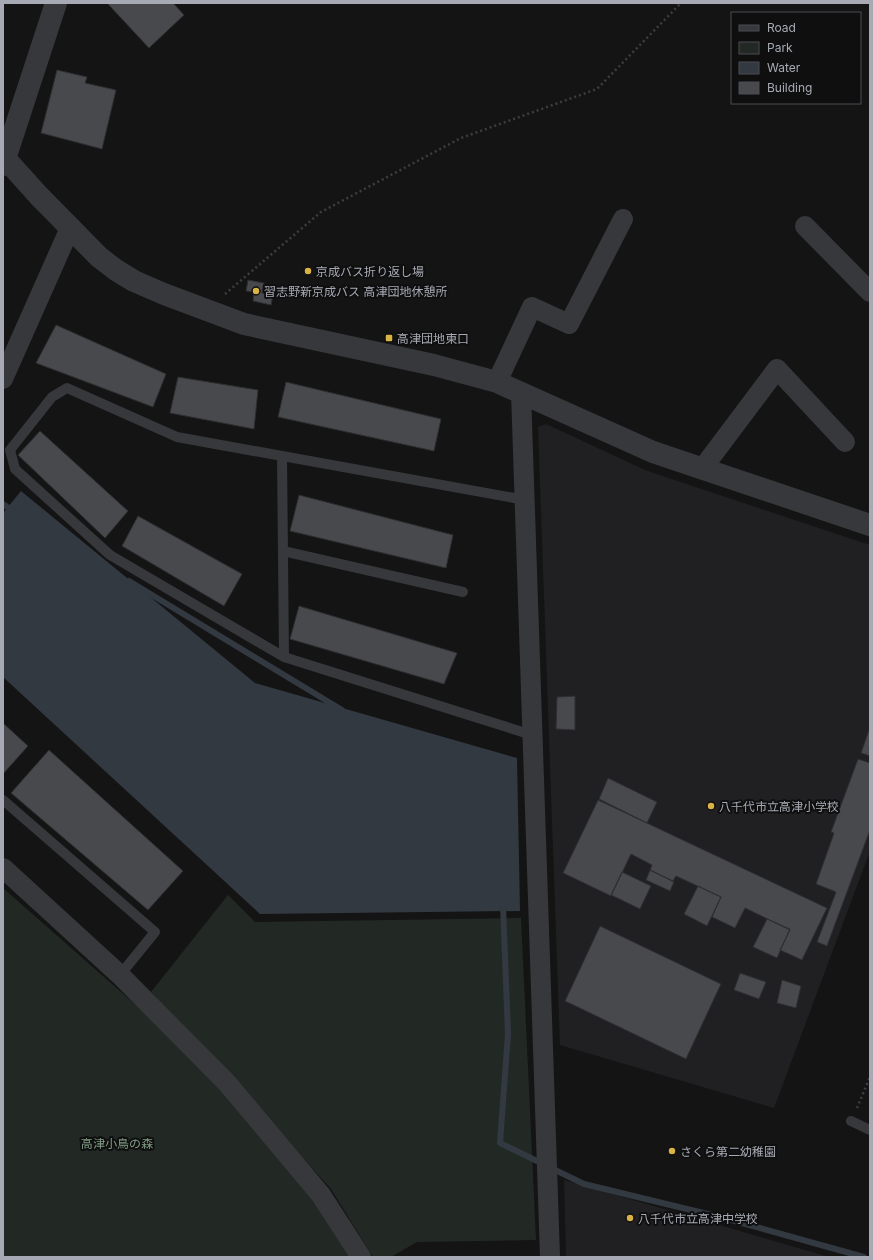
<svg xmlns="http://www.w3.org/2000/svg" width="873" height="1260" viewBox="0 0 873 1260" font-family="Inter,'Noto Sans JP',sans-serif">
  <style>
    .built { fill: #202022 }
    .green { fill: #222924 }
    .water { fill: #333940 }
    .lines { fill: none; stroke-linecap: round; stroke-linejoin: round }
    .stream { stroke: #333940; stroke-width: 6 }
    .building { fill: #48494d; stroke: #2e2e31 }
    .path { stroke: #3d3e42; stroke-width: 2.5; stroke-dasharray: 2 3; stroke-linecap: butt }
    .service { stroke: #37383c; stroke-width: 10 }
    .minor { stroke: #37383c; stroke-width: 20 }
    .tertiary { stroke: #37383c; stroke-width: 22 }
    .poi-dot { fill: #dab346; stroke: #0f0f10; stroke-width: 1.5 }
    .labels { text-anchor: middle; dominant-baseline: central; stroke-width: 4; stroke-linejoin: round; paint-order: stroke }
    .poi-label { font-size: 12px; fill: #a7aab4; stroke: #0f0f10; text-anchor: start }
    .park-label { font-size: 12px; fill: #809c84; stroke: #0f0f10 }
  </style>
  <rect width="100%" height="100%" fill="#141415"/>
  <path class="built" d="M546,424L645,470L870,545V851L774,1108L560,1045L538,427Z
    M564,1180L829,1257H566Z"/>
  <path class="green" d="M3,888L188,1051L319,1207L349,1257H3Z
    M228,895L255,922L521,918L536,1240L417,1242L391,1257H373L331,1189L151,992Z"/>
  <path class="water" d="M21,491L255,683L517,758L520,911L260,914L3,677V513Z"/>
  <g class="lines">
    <path class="stream" d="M3,504L13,511
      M129,581L342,710
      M503,905L508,1034L500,1143L543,1164
      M551,1168L584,1184L724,1218L864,1257"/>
  </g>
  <path class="building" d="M107,3H173L184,15L149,48Z
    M57,70L87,77L85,83L116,90L102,149L41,133Z
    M248,280L264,283L262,293L273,295L271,305L253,301L254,292L246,291Z
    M56,325L166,374L153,407L36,363Z
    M178,377L258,390L254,429L170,413Z
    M286,382L441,419L434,451L278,417Z
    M40,431L128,511L105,538L18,455Z
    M299,495L453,535L446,568L290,531Z
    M138,516L242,574L224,606L122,546Z
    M299,606L457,653L444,684L290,639Z
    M575,696V730L556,729L557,697Z
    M3,723L28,746L3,774Z
    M870,727V756L861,753Z
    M49,750L183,871L148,910L11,793Z
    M858,759L870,763V830L827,946L817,942L836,892L816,884L834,833L831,832Z
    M608,778L657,802L647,823L599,799Z
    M598,800L827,908L802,960L780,950L790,930L745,908L735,928L712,917L721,897L676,876L673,881L650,870L652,865L631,854L611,896L563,873Z
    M650,870L674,882L670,891L646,880Z
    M622,872L651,886L640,909L611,895Z
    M698,886L721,897L707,926L684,914Z
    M767,919L790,929L777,958L753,947Z
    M600,926L721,984L686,1059L565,1001Z
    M740,973L766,982L759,999L734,990Z
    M782,980L801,986L796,1008L777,1003Z"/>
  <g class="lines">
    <path class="path" d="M225,294L321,212L461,138L597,89L681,3
      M857,1108L870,1077"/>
    <path class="service" d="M282,456L284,657
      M525,500L177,437L67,388L52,397L10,450L15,469L110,555L284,657L532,735
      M283,551L463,592
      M3,800L155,932L120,975
      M851,1121L870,1130"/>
    <path class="minor" d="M805,226L870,292
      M3,379L70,228
      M497,382L532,307L569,324L623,219
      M521,392L550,1257
      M702,469L777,369L845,442
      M3,868L120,975L227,1083L321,1195L361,1257"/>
    <path class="tertiary" d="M3,156L39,196L99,257L116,270L134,281L164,294L244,324L434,365L497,382L653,452L870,525
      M3,165L56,3"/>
  </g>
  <g class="poi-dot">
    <circle cx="308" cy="271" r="4"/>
    <circle cx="256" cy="291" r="4"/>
    <rect x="385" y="334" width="8" height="8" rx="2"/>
    <circle cx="711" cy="806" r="4"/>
    <circle cx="672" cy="1151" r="4"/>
    <circle cx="630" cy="1218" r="4"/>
  </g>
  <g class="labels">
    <g class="poi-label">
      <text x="316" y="271">京成バス折り返し場</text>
      <text x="264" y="291">習志野新京成バス 高津団地休憩所</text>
      <text x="397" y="338">高津団地東口</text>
      <text x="719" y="806">八千代市立高津小学校</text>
      <text x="680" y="1151">さくら第二幼稚園</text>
      <text x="638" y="1218">八千代市立高津中学校</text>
    </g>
    <g class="park-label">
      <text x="117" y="1143">高津小鳥の森</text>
    </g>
  </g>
  <rect width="873" height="1260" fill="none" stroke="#a7aab4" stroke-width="8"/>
  <rect x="731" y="12" width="130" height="92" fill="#0f0f10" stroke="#4c4d52"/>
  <rect x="739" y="25" width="20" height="6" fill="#37383c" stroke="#4c4d52"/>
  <text x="767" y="32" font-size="12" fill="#a7aab4">Road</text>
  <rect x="739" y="42" width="20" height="12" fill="#222924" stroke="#4c4d52"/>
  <text x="767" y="52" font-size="12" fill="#a7aab4">Park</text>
  <rect x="739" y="62" width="20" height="12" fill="#333940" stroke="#4c4d52"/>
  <text x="767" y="72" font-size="12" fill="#a7aab4">Water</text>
  <rect x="739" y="82" width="20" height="12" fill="#48494d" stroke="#4c4d52"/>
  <text x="767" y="92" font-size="12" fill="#a7aab4">Building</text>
</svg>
